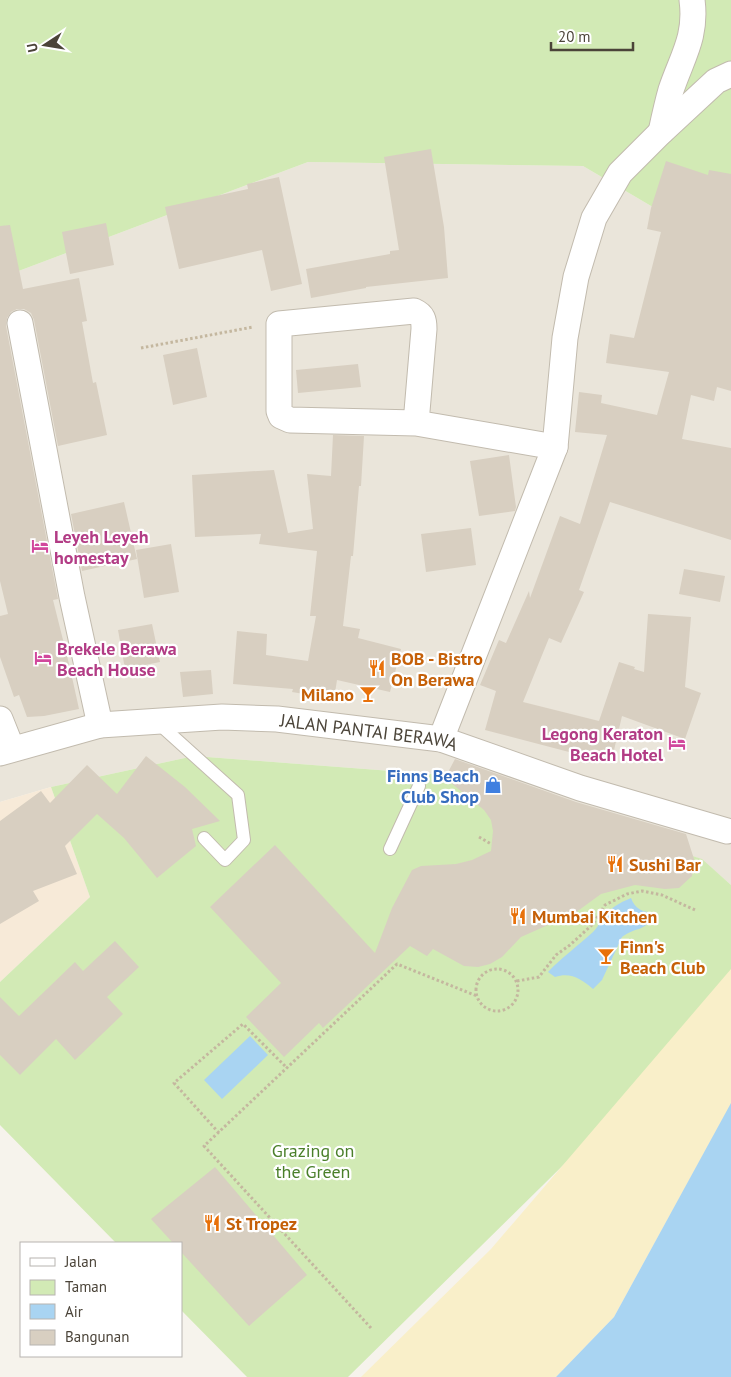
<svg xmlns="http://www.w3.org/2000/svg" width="731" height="1377" viewBox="0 0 731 1377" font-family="'PT Sans',sans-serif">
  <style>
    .residential { fill: #eae5da }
    .commercial { fill: #f7ead8 }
    .green { fill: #d2eab5 }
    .sand { fill: #f9efc9 }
    .water { fill: #a9d4f2 }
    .building { fill: #d8cfc1 }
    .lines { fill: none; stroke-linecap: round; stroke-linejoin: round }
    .service-casing { stroke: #c2bbae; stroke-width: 14 }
    .minor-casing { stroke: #c2bbae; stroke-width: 27 }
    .path { stroke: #c4b79f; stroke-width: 3; stroke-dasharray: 2.5 2.5; stroke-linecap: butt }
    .service { stroke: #fff; stroke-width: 12 }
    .minor { stroke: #fff; stroke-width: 25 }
    .labels { text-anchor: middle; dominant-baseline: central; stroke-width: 4.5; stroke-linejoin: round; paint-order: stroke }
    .hotel-label { font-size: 18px; font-weight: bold; fill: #b23c85; stroke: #fff; text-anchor: start }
    .food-label { font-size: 18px; font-weight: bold; fill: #c56008; stroke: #fff; text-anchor: start }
    .street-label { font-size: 18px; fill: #4b4439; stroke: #fff }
    .shop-label { font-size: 18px; font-weight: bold; fill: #366cbe; stroke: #fff; text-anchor: end }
    .park-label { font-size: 18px; fill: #4a7f2a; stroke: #fff }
  </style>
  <rect width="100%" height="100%" fill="#f6f3ec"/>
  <path class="residential" d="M308,162L583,166L663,213L731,229V885L701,859L431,774L194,756L51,787L0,802V278Z"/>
  <path class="commercial" d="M51,787L90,897L0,982V802Z"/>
  <path class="green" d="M0,0H731V229L663,213L583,166L308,162L0,278Z
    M194,756L431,774L702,859L731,885V980L675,1055L348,1377H247L181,1310V1243H116L0,1125V982L90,897L51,787Z"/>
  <path class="sand" d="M731,969V1104L614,1317L556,1377H361L491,1249Z"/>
  <path class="water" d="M631,898C635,909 642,912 654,913C646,933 636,926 622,937L602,980L593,989C581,979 571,972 555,977L548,972C562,957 578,946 593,932C597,928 599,924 602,919C610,908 619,903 631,898Z
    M250,1036L268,1055L222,1099L204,1080Z
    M731,1103V1377H556L614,1317Z"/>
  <path class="building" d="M431,149L444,227L448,278L366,287V288L311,298L306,269L390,254V251L399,250L384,157Z
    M666,161L708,175L709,170L731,174V391L717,387L714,401L691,395L682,439L731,448V540L610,502L579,590L584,592L561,643L549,638L523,702L599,721L619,662L635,667L634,669L644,672L648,614L691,617L685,687L701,693L685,739L622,716L611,763L485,730L496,691L480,685L499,640L506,643L529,591L530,598L560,516L580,524L607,435L575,432L579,392L602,395L601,403L657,415L669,372L606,363L610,334L634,338L661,232L647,229L651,208Z
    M279,177L302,284L271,291L262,250L179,269L165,207L248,189L247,184Z
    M106,223L114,265L70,274L62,232Z
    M10,225L23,289L79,278L87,321L82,322L93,383L96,382L107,435L58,446L34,320L31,313L24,309H17L11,312L7,318L6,326L58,599L53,600L70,668L79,709L44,716L27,717L19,695L14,697L0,657V616L8,614L0,581V226Z
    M197,348L207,397L173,405L163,355Z
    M358,364L361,387L298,393L296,370Z
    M333,435L364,436L361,486H359L353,556H351L343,626L360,629L358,638L401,649L390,692L337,680L334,699L292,692L293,689L233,684L237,631L267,634L266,655L308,661L316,616H310L317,551L259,544L261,534L195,537L192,475L274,470L288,533L313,529L307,474L331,476Z
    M509,455L516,507L515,511L479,516L470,461Z
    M124,502L137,559L82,571L71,514Z
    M471,528L476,565L426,572L421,534Z
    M171,544L179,592L144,598L136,550Z
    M684,569L725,576L720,602L679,594Z
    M152,624L160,662L125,669L118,630Z
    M211,670L213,694L183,697L180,672Z
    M146,756L185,787L220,821L192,829L196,846L157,878L124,838L97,814L65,846L77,874L33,891L39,901L0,924V821L41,791L50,803L87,765L117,794Z
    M455,759L576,802L686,834L694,859L692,876L679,888L665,889L635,885L601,894L575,913L521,937L502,957L490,964L478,967L464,966L433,949L427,956L410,946L323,1028L319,1023L284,1057L246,1017L281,983L210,907L275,845L375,953L392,908L412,870L421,866L456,864L472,860L491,851L493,831L491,820L484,810L445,778Z
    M115,941L139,967L107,997L123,1014L75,1060L56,1039L20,1075L0,1055V997L19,1016L75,962L83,971Z
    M215,1167L307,1275L249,1326L181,1252V1243H173L151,1219Z"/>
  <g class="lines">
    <g class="service-casing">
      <path id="service" d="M157,722L238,795L244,840L225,860L204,838
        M390,849L419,786"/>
    </g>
    <g class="minor-casing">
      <g id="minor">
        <path d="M661,132C664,118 667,104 671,90C682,57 697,37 692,0"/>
        <path d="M20,323L72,597L100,725"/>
        <path d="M416,423L424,329C424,320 423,315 414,311L279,324V411L281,416L290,420L416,423L555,447"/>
        <path d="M0,719L12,749"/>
        <path d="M441,739L555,447L565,338L576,277L594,218L620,173L661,132L716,81L731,74"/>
        <path id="s1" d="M0,753L100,725L222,717L277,719L441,739L580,788L727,831"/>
      </g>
    </g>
    <path class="path" d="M141,348L253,327
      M479,837L491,844
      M575,913L593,924
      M476 990a21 21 0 1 1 42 0a21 21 0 1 1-42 0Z
      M517,981L539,977L556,955L570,945L593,924L605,905L627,894L642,891L662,895L695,910
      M219,1133L174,1083L243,1024L287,1068
      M371,1328L204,1146L397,964L477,996"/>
    <use href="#service" class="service"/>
    <use href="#minor" class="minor"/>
  </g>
  <defs>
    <g id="hotel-bare" transform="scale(1.35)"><path d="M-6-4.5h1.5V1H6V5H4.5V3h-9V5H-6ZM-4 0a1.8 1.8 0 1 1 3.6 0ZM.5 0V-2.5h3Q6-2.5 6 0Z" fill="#d1479c" stroke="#fff" stroke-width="2.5" paint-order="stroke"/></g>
    <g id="restaurant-bare" transform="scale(1.35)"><path d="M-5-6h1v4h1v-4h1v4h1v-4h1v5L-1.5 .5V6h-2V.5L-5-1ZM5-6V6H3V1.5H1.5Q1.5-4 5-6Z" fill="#e8710a" stroke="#fff" stroke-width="2.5" paint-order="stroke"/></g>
    <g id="bar-bare" transform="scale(1.35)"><path d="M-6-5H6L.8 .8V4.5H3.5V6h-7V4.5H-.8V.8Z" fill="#e8710a" stroke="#fff" stroke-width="2.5" paint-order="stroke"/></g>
    <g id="shop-bare" transform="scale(1.35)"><path d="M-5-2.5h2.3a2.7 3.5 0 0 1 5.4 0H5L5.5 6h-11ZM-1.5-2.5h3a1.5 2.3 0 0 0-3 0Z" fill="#3f7fe0" stroke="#fff" stroke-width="2.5" paint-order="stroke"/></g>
  </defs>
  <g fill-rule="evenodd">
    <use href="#hotel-bare" x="40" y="546"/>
    <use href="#hotel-bare" x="43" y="658"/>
    <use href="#restaurant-bare" x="377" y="668"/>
    <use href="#bar-bare" x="368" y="694"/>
    <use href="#hotel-bare" x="677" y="743"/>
    <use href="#shop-bare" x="493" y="785"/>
    <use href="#restaurant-bare" x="615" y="864"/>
    <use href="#restaurant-bare" x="518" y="916"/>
    <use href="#bar-bare" x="606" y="956"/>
    <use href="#restaurant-bare" x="212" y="1223"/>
  </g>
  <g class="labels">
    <g class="hotel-label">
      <text x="54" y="536">Leyeh Leyeh<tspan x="54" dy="21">homestay</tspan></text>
      <text x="57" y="648">Brekele Berawa<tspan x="57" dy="21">Beach House</tspan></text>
      <text x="663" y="733" text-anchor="end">Legong Keraton<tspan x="663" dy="21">Beach Hotel</tspan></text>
    </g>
    <g class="food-label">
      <text x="391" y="658">BOB - Bistro<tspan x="391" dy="21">On Berawa</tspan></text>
      <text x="354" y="694" text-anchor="end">Milano</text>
      <text x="629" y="864">Sushi Bar</text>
      <text x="532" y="916">Mumbai Kitchen</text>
      <text x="620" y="946">Finn's<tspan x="620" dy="21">Beach Club</tspan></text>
      <text x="226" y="1223">St Tropez</text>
    </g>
    <g class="street-label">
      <text stroke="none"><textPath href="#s1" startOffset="374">JALAN PANTAI BERAWA</textPath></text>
    </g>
    <g class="shop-label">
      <text x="479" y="775">Finns Beach<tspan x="479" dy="21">Club Shop</tspan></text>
    </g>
    <g class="park-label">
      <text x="313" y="1150">Grazing on<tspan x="313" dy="21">the Green</tspan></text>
    </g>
  </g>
  <rect x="20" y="1242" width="162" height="115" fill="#ffffff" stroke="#b7b4b0"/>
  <rect x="30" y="1258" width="25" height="8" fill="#ffffff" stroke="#b7b4b0"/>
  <text x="65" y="1267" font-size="15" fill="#4b4439">Jalan</text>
  <rect x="30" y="1280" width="25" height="15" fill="#d2eab5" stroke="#b7b4b0"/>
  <text x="65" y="1292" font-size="15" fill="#4b4439">Taman</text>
  <rect x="30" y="1304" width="25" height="15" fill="#a9d4f2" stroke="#b7b4b0"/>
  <text x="65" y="1317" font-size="15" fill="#4b4439">Air</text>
  <rect x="30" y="1330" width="25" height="15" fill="#d8cfc1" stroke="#b7b4b0"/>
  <text x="65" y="1342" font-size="15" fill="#4b4439">Bangunan</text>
  <g transform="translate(45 45) rotate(258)" stroke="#ffffff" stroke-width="4" paint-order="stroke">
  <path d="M0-4L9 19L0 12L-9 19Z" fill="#4b4439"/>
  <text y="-8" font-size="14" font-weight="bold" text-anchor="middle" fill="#4b4439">U</text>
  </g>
  <path d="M551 42v8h82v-8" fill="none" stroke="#4b4439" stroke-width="2.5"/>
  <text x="558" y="42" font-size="15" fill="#4b4439" stroke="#ffffff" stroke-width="4" paint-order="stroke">20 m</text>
</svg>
